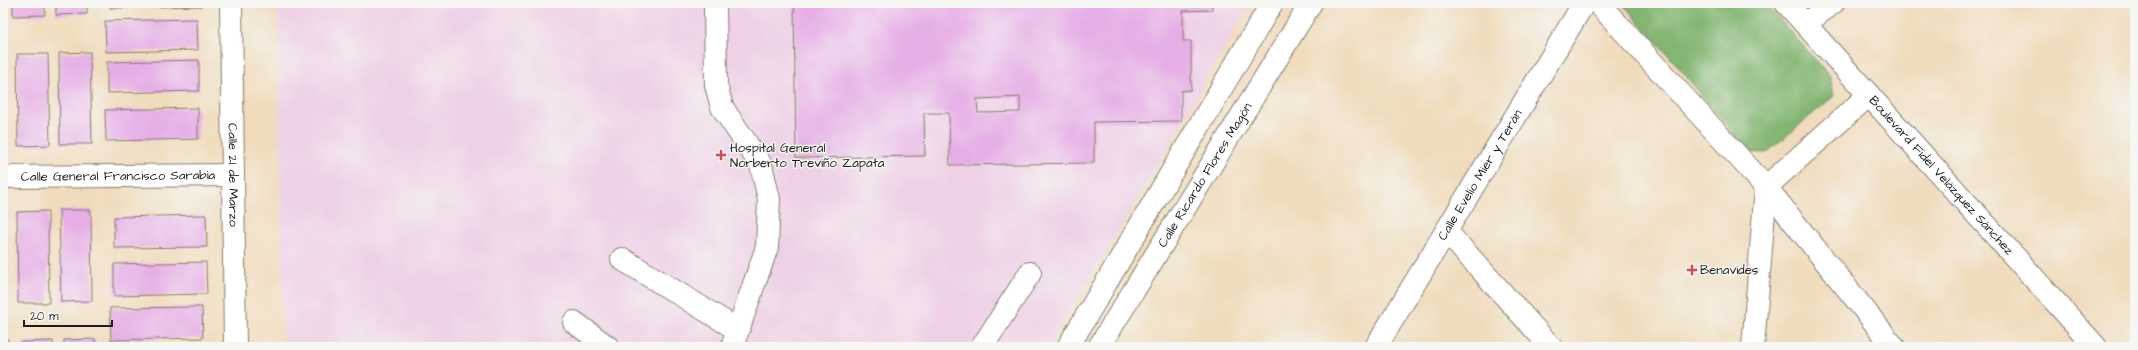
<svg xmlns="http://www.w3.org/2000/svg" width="2138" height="350" viewBox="0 0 2138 350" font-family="'Architects Daughter',sans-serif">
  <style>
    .built { fill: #eed0e7 }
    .forest { fill: #83b672; stroke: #506947 }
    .building { fill: #e6ade6; fill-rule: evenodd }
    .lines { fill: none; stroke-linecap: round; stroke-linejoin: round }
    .minor-casing { stroke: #867c6c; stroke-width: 24 }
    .major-casing { stroke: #867c6c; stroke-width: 24 }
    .minor { stroke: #fff; stroke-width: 22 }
    .major { stroke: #fff; stroke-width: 22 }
    .poi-dot { fill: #d1495b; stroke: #f6f6f2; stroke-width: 1.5 }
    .labels { text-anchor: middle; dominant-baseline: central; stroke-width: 3; stroke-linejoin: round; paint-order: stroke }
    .poi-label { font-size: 13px; fill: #1c1c1c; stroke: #f6f6f2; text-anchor: start }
    .street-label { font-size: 13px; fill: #1c1c1c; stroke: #f6f6f2 }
  </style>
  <rect width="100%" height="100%" fill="#f6f6f2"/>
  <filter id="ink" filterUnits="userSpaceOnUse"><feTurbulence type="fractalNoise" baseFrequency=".025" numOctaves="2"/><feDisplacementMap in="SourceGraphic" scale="8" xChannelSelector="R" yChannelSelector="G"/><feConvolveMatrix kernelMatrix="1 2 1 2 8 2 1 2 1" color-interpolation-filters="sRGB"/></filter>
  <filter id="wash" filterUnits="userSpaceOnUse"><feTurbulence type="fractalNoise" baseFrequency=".012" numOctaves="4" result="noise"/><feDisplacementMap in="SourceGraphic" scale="16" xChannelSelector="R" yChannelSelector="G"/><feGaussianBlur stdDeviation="0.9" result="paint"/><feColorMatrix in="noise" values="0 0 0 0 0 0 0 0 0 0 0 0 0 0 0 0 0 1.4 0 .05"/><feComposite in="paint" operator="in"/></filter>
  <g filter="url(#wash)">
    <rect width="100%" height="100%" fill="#f0dcbc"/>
    <path class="built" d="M278,3H1250L1143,190L1048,347H283Z"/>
    <path class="forest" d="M1622,3H1765L1830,76L1834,96L1766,153L1748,152L1677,65Z"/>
    <g id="blocks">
      <path class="building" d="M13,3H45V15L13,16Z
        M56,3H87V14L56,15Z
        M110,3H202V6L110,8Z
        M794,3H1212V10L1183,11V41H1191V90L1181,91V121L1094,122V163L950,165L949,113H924L925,156L796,158ZM1020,97V112L978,113L977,99Z
        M197,19L198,50L106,52L105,21Z
        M90,52L92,144H60L59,53Z
        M17,54H48L50,145L18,146Z
        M199,60V91L107,93V62Z
        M198,108V139L106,141L105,110Z
        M3,125H4L5,142H3Z
        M59,210H91L92,301L61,302Z
        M48,211L49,303H18L17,212Z
        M206,215L207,247L114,248V217Z
        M206,262L207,294L114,296V264Z
        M202,307L203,338L111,340L110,308Z
        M3,339H8V347H3Z
        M95,339V347H64V340Z
        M53,341V347H22V342Z"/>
    </g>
  </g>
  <g filter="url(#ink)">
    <use href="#blocks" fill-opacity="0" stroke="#867c6c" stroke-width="1"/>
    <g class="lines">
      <g class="minor-casing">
        <g id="minor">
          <path id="s1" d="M231,3L235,347"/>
          <path d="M715,3L716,85L722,107L761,165L769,199L767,247L738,330"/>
          <path d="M1805,24L1833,3"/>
          <path id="s2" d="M3,177L233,175"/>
          <path d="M1446,231L1551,347"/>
          <path d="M622,259L738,330L732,347"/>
          <path d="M574,322L608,347"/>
          <path d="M982,347L1030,273"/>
          <path d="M1068,347L1272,3"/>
          <path id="s3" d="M1099,347L1311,3"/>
          <path id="s4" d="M1376,347L1584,3"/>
          <path d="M1753,347L1766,187"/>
        </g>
      </g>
      <g class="major-casing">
        <g id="major">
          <path d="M1598,3L1766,187L1894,347"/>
          <path id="s5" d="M1786,3L2096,347"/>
          <path d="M1766,187L1869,95"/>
        </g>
      </g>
      <use href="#minor" class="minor"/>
      <use href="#major" class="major"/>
    </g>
  </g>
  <g class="poi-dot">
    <path d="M719 149h4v4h4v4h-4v4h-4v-4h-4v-4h4z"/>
    <path d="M1690 264h4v4h4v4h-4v4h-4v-4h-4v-4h4z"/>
  </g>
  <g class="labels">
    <g class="poi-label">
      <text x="730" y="148">Hospital General<tspan x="730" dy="15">Norberto Treviño Zapata</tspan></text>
      <text x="1700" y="270">Benavides</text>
    </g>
    <g class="street-label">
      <text stroke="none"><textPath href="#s1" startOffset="172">Calle 21 de Marzo</textPath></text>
      <text stroke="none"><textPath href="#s3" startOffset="202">Calle Ricardo Flores Magón</textPath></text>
      <text stroke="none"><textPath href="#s4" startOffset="201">Calle Evelio Mier y Terán</textPath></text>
      <text stroke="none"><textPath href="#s5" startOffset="232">Boulevard Fidel Velázquez Sánchez</textPath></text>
      <text stroke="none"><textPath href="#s2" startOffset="115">Calle General Francisco Sarabia</textPath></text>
    </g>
  </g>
  <rect width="2138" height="350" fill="none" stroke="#f6f6f2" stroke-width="16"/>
  <path d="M24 320v6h88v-6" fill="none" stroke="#1c1c1c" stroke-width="2"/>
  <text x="30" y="320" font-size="12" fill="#1c1c1c" stroke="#f6f6f2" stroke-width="3" paint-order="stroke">20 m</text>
</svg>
